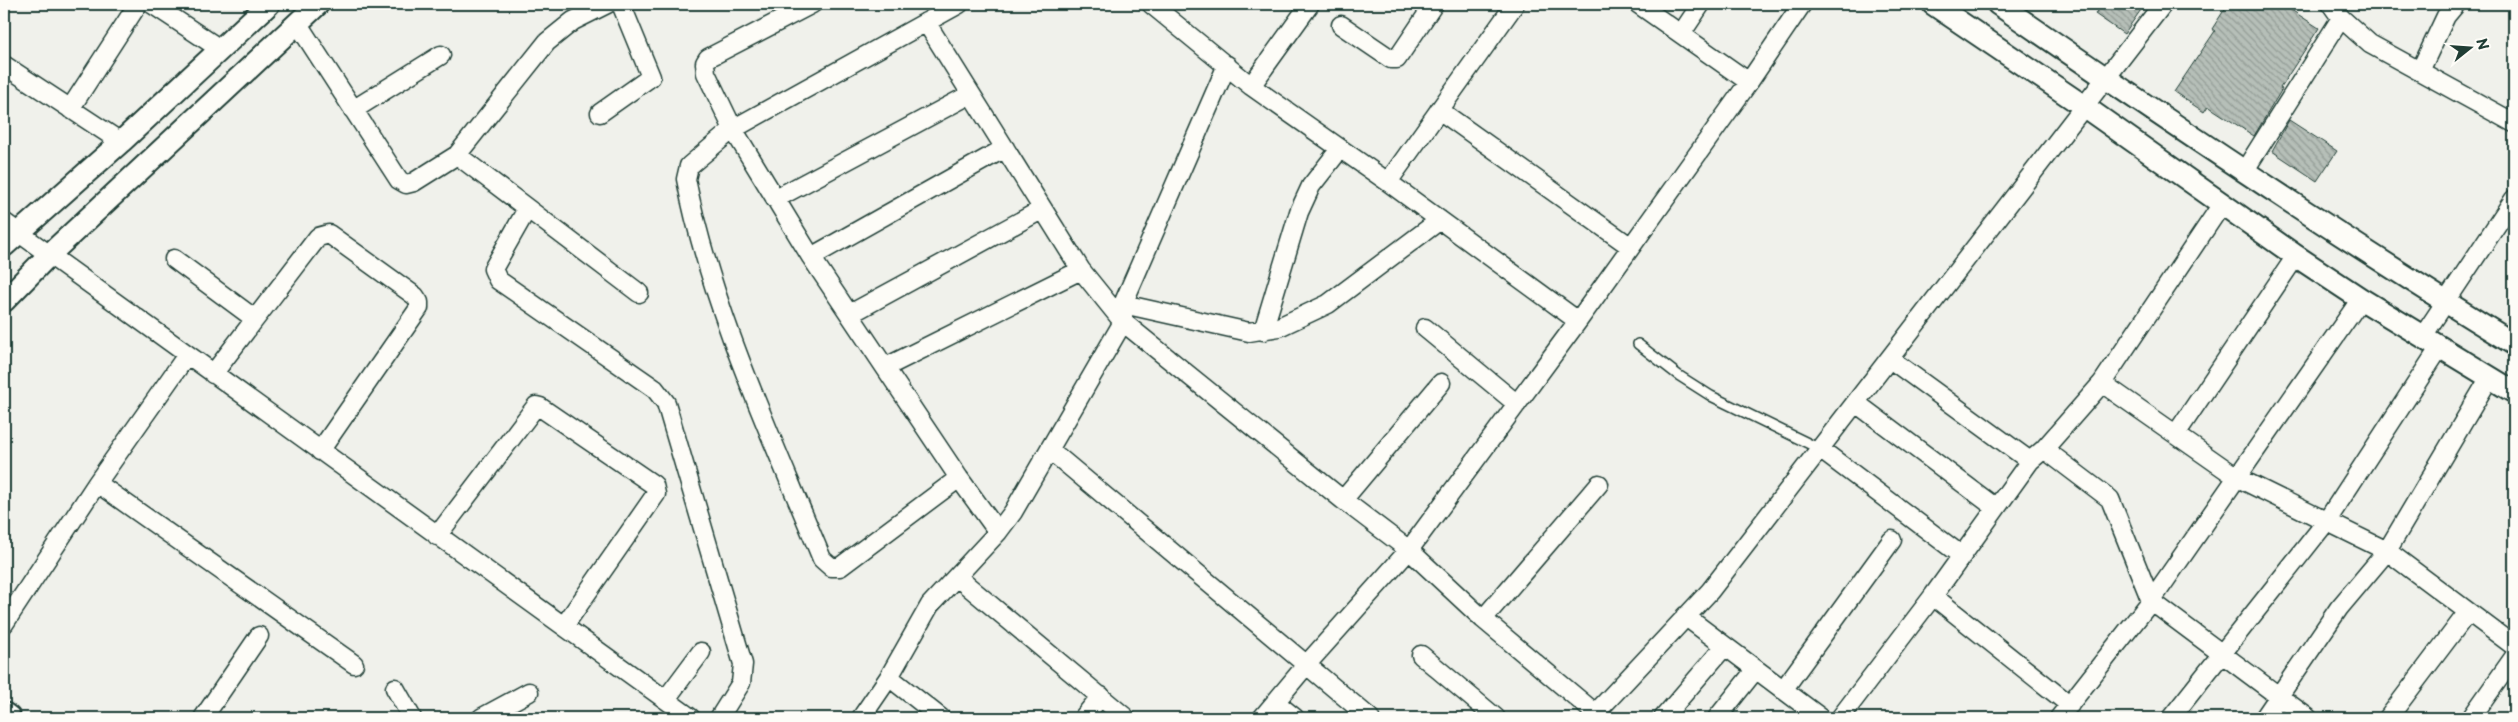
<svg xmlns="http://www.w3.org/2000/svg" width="2518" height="722" viewBox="0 0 2518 722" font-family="'Playpen Sans',sans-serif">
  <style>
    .building { fill: url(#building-back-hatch); stroke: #1f3d34 }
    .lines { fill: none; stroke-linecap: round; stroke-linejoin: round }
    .service-casing { stroke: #1f3d34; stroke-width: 12 }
    .minor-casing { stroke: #1f3d34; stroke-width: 21 }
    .tertiary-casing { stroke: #1f3d34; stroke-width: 25 }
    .secondary-casing { stroke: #1f3d34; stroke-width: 28 }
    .service { stroke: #fdfcf7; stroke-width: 9 }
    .minor { stroke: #fdfcf7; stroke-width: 18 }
    .tertiary { stroke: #fdfcf7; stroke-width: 21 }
    .secondary { stroke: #fdfcf7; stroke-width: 24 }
  </style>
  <defs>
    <pattern id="building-back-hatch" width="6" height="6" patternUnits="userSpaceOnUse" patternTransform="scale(1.25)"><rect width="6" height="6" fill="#b6bfb8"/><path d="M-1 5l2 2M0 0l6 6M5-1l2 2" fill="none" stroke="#939c96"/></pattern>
  </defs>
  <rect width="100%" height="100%" fill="#f0f1eb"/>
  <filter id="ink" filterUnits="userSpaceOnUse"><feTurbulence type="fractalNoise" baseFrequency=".02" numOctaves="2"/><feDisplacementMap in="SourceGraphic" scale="10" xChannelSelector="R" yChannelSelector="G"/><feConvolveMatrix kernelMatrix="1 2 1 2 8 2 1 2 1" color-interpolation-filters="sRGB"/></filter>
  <g filter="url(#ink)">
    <path class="building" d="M2102,4H2145L2124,34L2095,14Z
      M2228,4H2282L2319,28L2280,88L2282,89L2254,136L2208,106L2204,112L2174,92L2215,31L2212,29Z
      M2289,120L2337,151L2317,181L2272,151Z"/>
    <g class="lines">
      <g class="service-casing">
        <path id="service" d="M1638,344L1678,375L1711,396L1820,449"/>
      </g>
      <g class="minor-casing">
        <path id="minor" d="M152,4L220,49
          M812,4L708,58L705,63L706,73L733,129L689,166L686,179C712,311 771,435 822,559L831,567H840L959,478
          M959,4L733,129L811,257L959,478L998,532
          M1151,4L1251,86L1388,182L1578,321
          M1638,4L1749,82
          M2331,4L2341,18L2370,44L2514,123
          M926,22L1081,270L1123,322L1343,500L1409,550L1483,619L1595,713
          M298,24L399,180L406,184L414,182L457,155L547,42L573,21L607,4
          M1341,25L1391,59H1397L1434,4
          M1681,34L1701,4
          M4,65L121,142
          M2420,71L2446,16L2456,4
          M1251,86L1310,4
          M70,109L138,4
          M353,110L441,55
          M1439,110L1631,247
          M600,113L651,77L621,4
          M457,155L639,293
          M2245,170L2341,18
          M1388,182L1515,4
          M775,199L971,94
          M527,209L493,269L498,280L655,389L666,403L743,664L741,683L719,718
          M4,222L691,718
          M811,257L1005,148
          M174,259L255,319
          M1123,304L1249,332L1279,327L1328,304L1440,220
          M850,314L1043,209
          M1425,328L1517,404
          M1263,331L1299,212L1311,186L1340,149
          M2423,336L2514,199
          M886,367L1081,270
          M213,374L318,237L329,234L415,296L419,302V308L320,451
          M2102,383L2222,204
          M1856,403L1996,508
          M2176,434L2296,256
          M1820,449L1962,556
          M2044,449L2110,499L2151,601L2308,718
          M1050,450L1370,718
          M2030,461L2044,449L2102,383L2238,478L2387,551L2514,646
          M97,483L354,664
          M1343,500L1441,383
          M437,536L536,406L540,407L654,485L656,494L564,626
          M957,577L1126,718
          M1933,596L2070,705
          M1685,616L1821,718
          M1483,619L1599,484
          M4,624L97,483L187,355
          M1421,655L1496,718
          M889,677L941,718
          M395,688L412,718
          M1783,690L1892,540
          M666,699L701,652
          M1275,702L1295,718
          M203,718L259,636
          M481,718L529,692
          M861,718L889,677L930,605L998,532L1013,512L1123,322V304L1227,65
          M1083,718L1101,696
          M1262,718L1307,664L1409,550L1578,321L1749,82L1802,4
          M1591,718L1710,591L2163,4
          M1663,718L1725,646
          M1717,718L1756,669
          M1840,718L1933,596L2030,461L1890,359
          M2059,718L2151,601L2361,299
          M2171,718L2326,522L2440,347
          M2264,718L2339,608L2387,551L2490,377
          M2388,718L2468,612
          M2471,718L2514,657"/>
      </g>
      <g class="tertiary-casing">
        <path id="tertiary" d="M1933,4L2085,107L2296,256L2361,299L2514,392
          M1998,4C2167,121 2339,237 2514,344
          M4,246L121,142L269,4
          M4,301L49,255L318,4"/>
      </g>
      <g class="secondary-casing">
        <path id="secondary" d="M4,715L8,718"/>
      </g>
      <use href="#service" class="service"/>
      <use href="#minor" class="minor"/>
      <use href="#tertiary" class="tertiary"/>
      <use href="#secondary" class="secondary"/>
    </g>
  </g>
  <rect width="2518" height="722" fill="none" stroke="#fdfcf7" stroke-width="20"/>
  <rect x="10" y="10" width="2498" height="702" fill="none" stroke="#1f3d34" stroke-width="2" filter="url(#ink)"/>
  <g transform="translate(2470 48) rotate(73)" stroke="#fdfcf7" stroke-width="4" paint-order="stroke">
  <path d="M0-4L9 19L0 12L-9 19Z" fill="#1f3d34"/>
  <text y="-8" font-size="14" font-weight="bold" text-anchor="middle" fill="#1f3d34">N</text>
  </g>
</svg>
